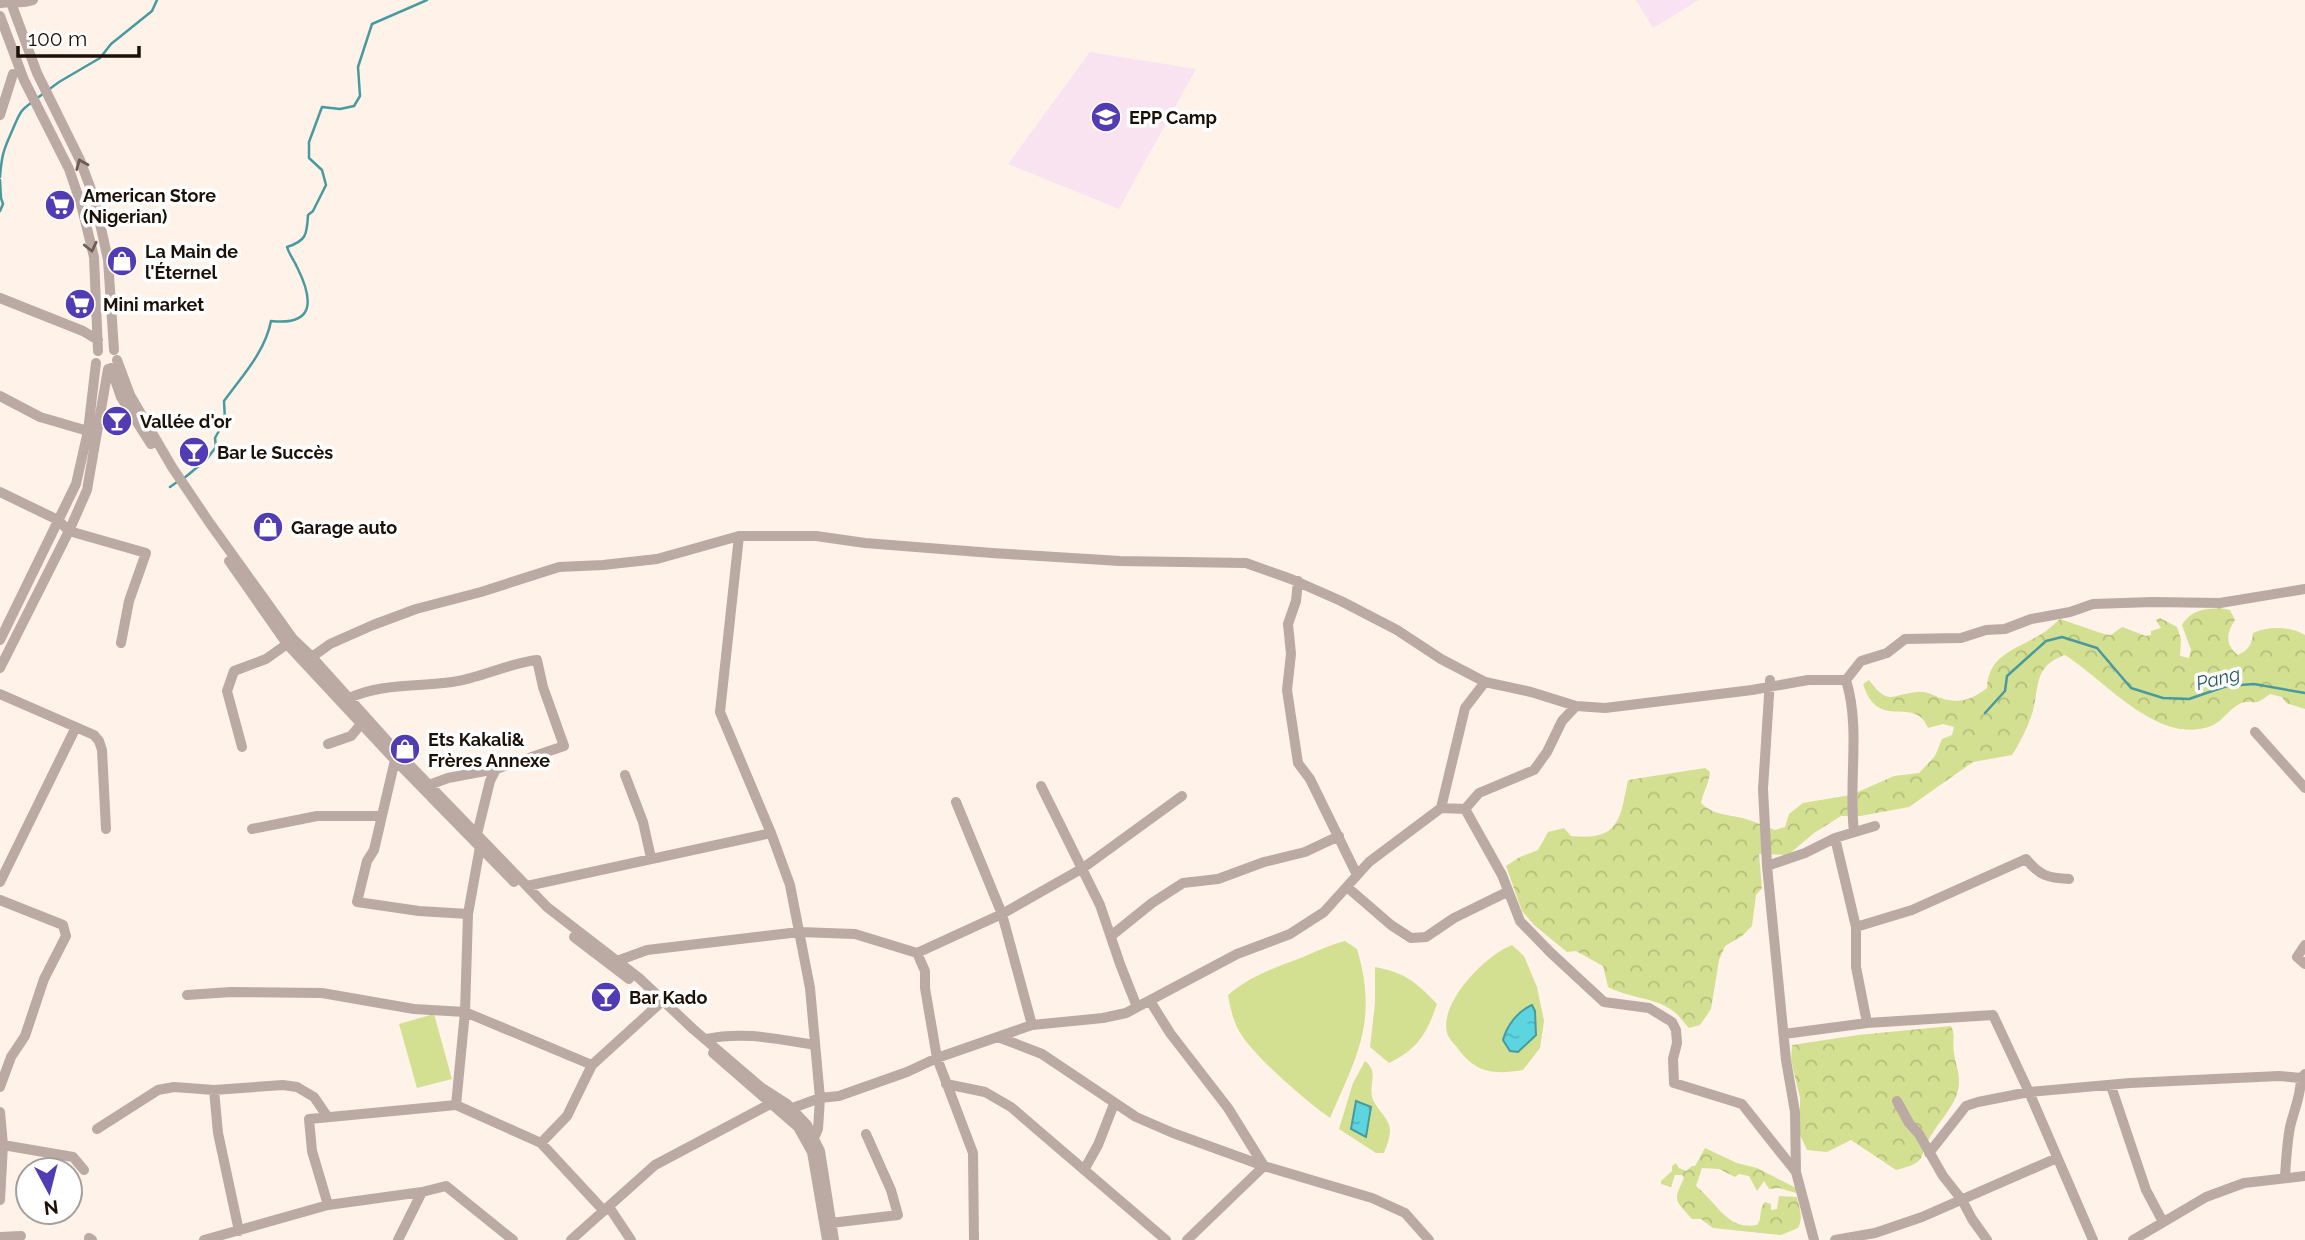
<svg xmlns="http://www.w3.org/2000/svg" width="2305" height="1240" viewBox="0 0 2305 1240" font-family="Raleway,sans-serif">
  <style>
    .education { fill: #fae3f1 }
    .medical { fill: #f9e3f2 }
    .grass { fill: #d3e091 }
    .forest { fill: url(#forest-crowns) }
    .water { fill: url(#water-ripples); stroke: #499a9f; stroke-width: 2 }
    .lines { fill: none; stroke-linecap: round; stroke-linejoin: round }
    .stream { stroke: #499a9f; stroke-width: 2.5 }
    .minor { stroke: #bba9a4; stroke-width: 10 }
    .oneway { stroke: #6c5d56 }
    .labels { text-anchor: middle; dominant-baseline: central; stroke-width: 7; stroke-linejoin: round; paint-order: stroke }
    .poi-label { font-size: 18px; font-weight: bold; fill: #1c1108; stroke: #fff; text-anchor: start }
    .water-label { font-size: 19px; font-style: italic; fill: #24585d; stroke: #fff }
  </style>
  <defs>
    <pattern id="forest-crowns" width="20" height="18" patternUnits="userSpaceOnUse" patternTransform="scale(1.75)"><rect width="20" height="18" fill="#d3e091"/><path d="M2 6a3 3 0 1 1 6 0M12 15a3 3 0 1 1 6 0" fill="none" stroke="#b5bf7c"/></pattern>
    <pattern id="water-ripples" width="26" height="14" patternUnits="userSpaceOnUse" patternTransform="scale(1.75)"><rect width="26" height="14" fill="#5cd5e0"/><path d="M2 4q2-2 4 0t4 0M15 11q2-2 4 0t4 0" fill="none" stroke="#4fb6bf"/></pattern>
  </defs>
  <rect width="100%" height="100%" fill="#fff2e8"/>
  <path class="education" d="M1090,52L1196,69L1119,209L1008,164Z"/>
  <path class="medical" d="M1636,0H1699L1653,28Z"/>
  <path class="grass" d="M1345,941L1357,949C1378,1020 1358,1054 1330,1118C1306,1101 1253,1056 1239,1031C1233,1020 1230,1007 1228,995C1250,976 1277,967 1303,957C1317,951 1330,945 1345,941Z
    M1512,945L1524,956L1537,987L1544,1021L1540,1048L1523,1070C1492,1075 1475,1073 1456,1046C1453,1043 1448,1037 1447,1033C1439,1002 1486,955 1512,945Z
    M1375,967C1406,973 1416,982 1437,1004C1427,1033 1418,1049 1389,1063L1370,1047L1375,1003Z
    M434,1014L452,1079L417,1088L399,1024Z
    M1365,1061C1379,1072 1369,1082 1372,1097C1375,1108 1386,1115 1389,1125C1392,1133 1387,1145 1384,1153H1376L1339,1129L1353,1083Z"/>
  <path class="forest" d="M2220,608L2230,610L2235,620C2226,633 2225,645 2238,655C2248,650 2252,645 2253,633C2268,626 2290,626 2305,635V709L2286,703L2282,697L2270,694C2266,697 2261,701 2257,702C2251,703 2246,701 2241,703C2229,709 2222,722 2211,726C2158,746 2105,680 2065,655C2032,666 2040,689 2032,714C2027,729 2020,742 2012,755L1973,762L1909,807L1860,816H1841L1814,833L1788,855L1759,854L1762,888L1756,895L1752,926L1742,936L1725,946L1719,960L1711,1009L1700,1025L1689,1028C1684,1023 1679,1015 1673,1011C1655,997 1628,998 1608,987L1603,966L1576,951L1567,952L1534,925L1522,911L1506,866L1520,857L1538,850L1548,832L1564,828L1571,836C1620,841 1620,819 1628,780L1705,768L1710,772C1709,784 1703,792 1701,803C1715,817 1732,814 1749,820C1758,823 1767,827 1775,830L1785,827L1789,814L1803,803L1851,795L1894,776L1919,773L1935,756L1942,739L1952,735L1954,727L1943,724L1928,728C1915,694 1878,733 1863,684L1869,680C1889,707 1891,694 1918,692C1925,691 1933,695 1940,698C1960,704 1971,700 1987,688C1988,656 2014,650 2038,636C2046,632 2053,625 2060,619L2104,634L2111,635L2122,627L2146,636L2151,635V631L2161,628L2156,620L2160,618L2177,627L2181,639L2180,656L2189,658L2191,650L2182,625C2191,610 2204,609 2220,608Z
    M1951,1026C1956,1036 1952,1043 1954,1053C1955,1062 1959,1071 1959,1080C1960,1101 1942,1117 1932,1134C1917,1157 1930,1162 1896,1170L1851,1140L1827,1152L1807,1150L1800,1135V1098L1791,1060L1792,1045L1858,1035Z
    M1705,1148L1737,1163L1757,1168L1798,1189V1193H1796L1779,1188L1769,1189L1764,1181L1757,1191L1749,1176L1739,1174L1735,1177L1719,1169L1702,1168L1696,1186C1717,1203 1728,1231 1757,1225C1763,1218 1758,1209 1765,1202L1771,1204V1210L1777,1209L1779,1196L1797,1197C1799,1208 1804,1216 1798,1228L1781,1235L1713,1228L1701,1219H1692C1674,1198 1673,1202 1684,1178L1682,1175H1675L1671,1187L1661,1184V1181L1672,1171V1166L1676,1163L1679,1168L1686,1171L1692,1166H1695Z"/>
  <path class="water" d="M1532,1005L1535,1011L1536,1035L1518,1052L1510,1051L1503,1040C1507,1025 1518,1011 1532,1005Z
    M1356,1101L1371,1107L1366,1137L1351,1129Z"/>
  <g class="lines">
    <path class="stream" d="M36,99L59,82L100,58L111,44L152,11L157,0
      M0,177C2,150 5,148 15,124C20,113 21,110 31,103
      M0,180L1,198L3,204L0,211
      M183,479L206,460L216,447L215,438L225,420L224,401C242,376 265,352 271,321C316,326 313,299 297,267C294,260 289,254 287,247C306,241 307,235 308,215L313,211L326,185L322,170L309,158V142L322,107L340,109L354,106L360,96L358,67L372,24L427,0
      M170,487L177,482
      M1985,713L2005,691L2007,676L2046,641L2062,637L2097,648L2131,688L2163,698L2189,699L2227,686L2254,684L2305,693"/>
    <path class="minor" d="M10,0L37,73L80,160L95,200L108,260L114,350
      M0,3C11,1 22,4 33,0
      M0,16L24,80L69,169L81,204L94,257L98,351
      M0,115L13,74
      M0,298L83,331L98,340
      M117,360L130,395L172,467L209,522L293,639L312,657L400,755L547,907L639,978L693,1029L762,1088L787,1104L807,1125L820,1151L834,1240
      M111,368L121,397L151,444
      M0,396L40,417L88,431
      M0,492L58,520L69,531L146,553L129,601L121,643
      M739,536L720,712L771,833L790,885L810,988L820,1098L818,1129L814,1138
      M229,561L287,644L395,760L514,882
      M1298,581L1296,601L1288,624L1291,654L1287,690L1298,763L1310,779L1357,875
      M0,640L76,484L88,431L96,363
      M312,657L330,644L373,625L416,609L481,592L559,567L603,565L657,559L739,536H816L865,543L992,553L1120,561L1246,563L1291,579L1341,601L1397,630L1441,659L1485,682L1531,692L1576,706L1605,708L1752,690L1808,680H1846L1861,661L1887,653L1905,639L1961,638L1986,630L2005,629L2031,619L2070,612L2093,604L2153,602L2220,603L2305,589
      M0,668L69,531L87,490L108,369
      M1770,680L1763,789L1767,866L1786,1060L1795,1112L1796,1172L1814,1240
      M1846,680C1861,729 1848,781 1854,832
      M0,694L94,735L99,741L102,750L106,829
      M349,698C382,683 417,687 452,682C481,678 509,663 537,660L543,687L564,746L496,769L448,778L429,785
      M2255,732L2305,788
      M328,744L351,736L362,723
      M242,747L227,691L234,671L266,659L287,644
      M395,760L374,850L367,861L357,902L419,911L468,914
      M625,775L643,822L651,858
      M1041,786L1100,905L1120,964L1137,1007
      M956,802L1002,914L1032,1025
      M1441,808L1465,809L1479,793L1534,770L1547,752L1562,721L1576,706
      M1465,809L1502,875L1520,921L1550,952L1604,1002L1649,1008L1672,1022L1676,1030L1677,1043L1673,1059L1674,1083L1742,1104L1796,1172
      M252,829L317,816H382
      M477,834L490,781L496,769
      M1835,838L1856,927V967L1867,1023
      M1767,866L1805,853L1835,838L1875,826
      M0,882L76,727
      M527,886L771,833
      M1347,887L1391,925L1411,938L1426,937L1454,918L1507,892
      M0,900L63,925L66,936L44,979L25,1036L11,1057L0,1087
      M1856,927L1912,910L2026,859C2040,876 2048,878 2069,879
      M1111,936L1152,903L1183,883L1218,879L1264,862L1305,852L1339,836
      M574,937L629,979
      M2305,945L2297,957L2305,964
      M917,953L1002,914L1083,868L1182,796
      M617,961L647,950L799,932L855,934L917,953L925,971V988L937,1058L973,1153L974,1240
      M187,995L231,992L322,993L414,1009L465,1012L592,1065
      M1150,1001L1170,1033L1228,1108L1264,1166L1187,1240
      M1784,1034L1867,1023L1993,1015L2029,1092L2093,1240
      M998,1037L1042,1054L1136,1117L1173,1133L1264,1166L1372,1198L1405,1213L1429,1240
      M706,1039C744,1031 777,1039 815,1045
      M713,1053L798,1127L812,1152L827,1240
      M946,1084L985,1092L1011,1107L1166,1240
      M2111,1086L2146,1190L2163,1222
      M214,1090L218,1133L239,1231
      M1897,1101L1909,1123L1919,1134L1943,1176L1962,1200L1972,1219L1987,1240
      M456,1105L465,1012L468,914L480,847
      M787,1110L820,1098L839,1096L907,1072L937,1058L1032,1025L1103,1018L1126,1013L1237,954L1290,934L1324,912L1369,862L1441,808L1465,708L1485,682
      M0,1112L3,1145L0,1200
      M97,1129L158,1090L174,1087L214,1090L283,1085L297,1087L314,1097L327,1116
      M541,1143L567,1116L592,1065L658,1005
      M3,1145L73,1157L84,1170
      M1929,1153L1966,1106L1978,1102L2029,1092L2130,1083L2279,1076L2301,1078L2305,1074
      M1084,1170L1098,1145L1114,1104
      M2285,1177C2286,1160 2287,1143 2290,1127C2294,1110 2301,1096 2301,1078
      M328,1205L312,1151L309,1119L456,1105L541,1143L604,1211
      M609,1207L631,1240
      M831,1223L898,1215L891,1190L866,1134
      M0,1237L21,1236
      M89,1238L92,1240
      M204,1240L328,1205L422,1192L446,1186L513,1240
      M398,1240L422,1192
      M571,1240L655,1165L772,1103
      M1835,1240L1875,1233L1922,1217L2057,1158
      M2133,1240L2206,1197L2244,1183L2305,1176"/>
  </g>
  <defs><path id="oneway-chevron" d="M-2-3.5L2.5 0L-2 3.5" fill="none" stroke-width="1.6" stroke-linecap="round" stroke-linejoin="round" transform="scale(1.75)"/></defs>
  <g class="oneway">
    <use href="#oneway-chevron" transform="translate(81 164) rotate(-113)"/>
    <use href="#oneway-chevron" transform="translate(91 247) rotate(77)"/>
  </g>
  <defs>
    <g id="school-disc" transform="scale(1.575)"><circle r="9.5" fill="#513cb4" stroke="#fff"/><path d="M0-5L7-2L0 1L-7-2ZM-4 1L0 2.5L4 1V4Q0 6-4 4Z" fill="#fff"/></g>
    <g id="supermarket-disc" transform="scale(1.575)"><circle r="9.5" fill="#513cb4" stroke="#fff"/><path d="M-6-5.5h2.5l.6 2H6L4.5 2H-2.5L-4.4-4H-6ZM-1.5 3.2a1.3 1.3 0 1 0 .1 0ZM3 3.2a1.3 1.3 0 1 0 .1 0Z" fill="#fff"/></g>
    <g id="shop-disc" transform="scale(1.575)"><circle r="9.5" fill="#513cb4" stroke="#fff"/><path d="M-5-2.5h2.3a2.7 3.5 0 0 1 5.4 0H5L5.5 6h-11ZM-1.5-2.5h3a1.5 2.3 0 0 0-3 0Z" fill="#fff"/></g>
    <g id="bar-disc" transform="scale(1.575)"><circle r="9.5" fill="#513cb4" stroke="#fff"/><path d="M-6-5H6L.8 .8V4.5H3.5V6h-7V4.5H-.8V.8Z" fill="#fff"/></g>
  </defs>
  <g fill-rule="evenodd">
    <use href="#school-disc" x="1106" y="117"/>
    <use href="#supermarket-disc" x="60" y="205"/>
    <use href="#shop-disc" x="122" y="261"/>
    <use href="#supermarket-disc" x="80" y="304"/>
    <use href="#bar-disc" x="117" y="421"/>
    <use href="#bar-disc" x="194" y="452"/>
    <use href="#shop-disc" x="268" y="527"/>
    <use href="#shop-disc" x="405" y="749"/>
    <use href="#bar-disc" x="606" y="997"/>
  </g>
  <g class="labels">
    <g class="poi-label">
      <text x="1129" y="117">EPP Camp</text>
      <text x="83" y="195">American Store<tspan x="83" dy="21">(Nigerian)</tspan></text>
      <text x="145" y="251">La Main de<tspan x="145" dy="21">l'Éternel</tspan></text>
      <text x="103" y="304">Mini market</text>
      <text x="140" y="421">Vallée d'or</text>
      <text x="217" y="452">Bar le Succès</text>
      <text x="291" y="527">Garage auto</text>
      <text x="428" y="739">Ets Kakali&amp;<tspan x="428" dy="21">Frères Annexe</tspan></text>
      <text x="629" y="997">Bar Kado</text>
    </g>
    <g class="water-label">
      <text transform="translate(2218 678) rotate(-14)">Pang</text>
    </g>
  </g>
  <g transform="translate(49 1191) rotate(173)"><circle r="33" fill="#ffffff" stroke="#a4a09c" stroke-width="2"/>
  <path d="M0-5L12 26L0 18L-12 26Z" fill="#513cb4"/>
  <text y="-10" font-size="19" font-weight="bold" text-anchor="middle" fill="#1c1108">N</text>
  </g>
  <path d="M18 46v10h121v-10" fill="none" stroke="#1c1108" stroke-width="3.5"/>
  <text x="28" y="46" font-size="21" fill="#1c1108" stroke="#ffffff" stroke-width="5" paint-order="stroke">100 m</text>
</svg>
